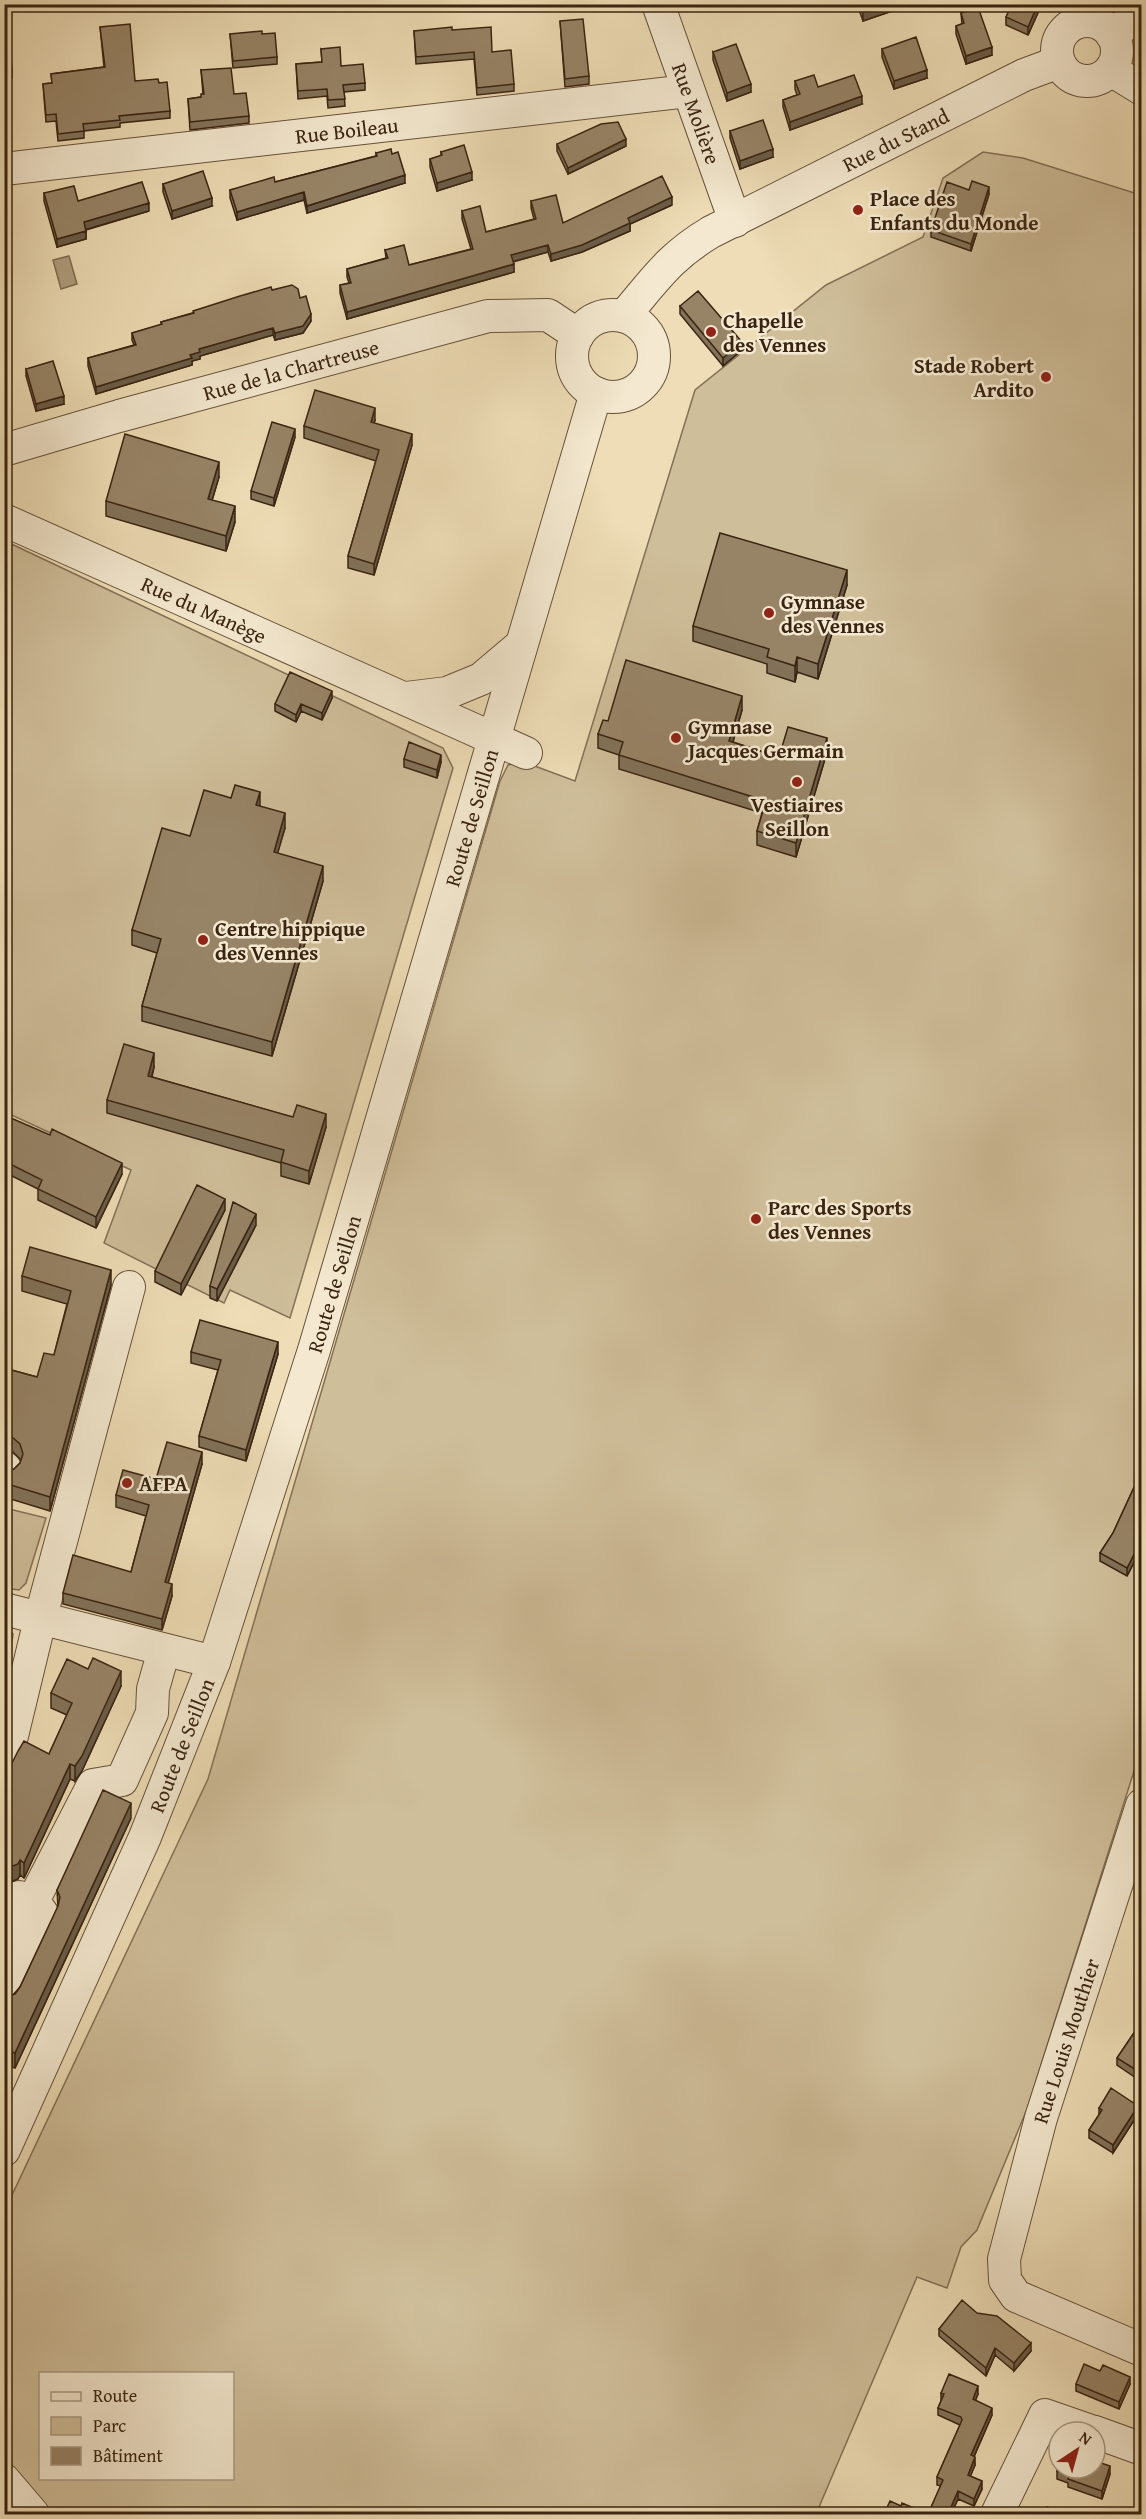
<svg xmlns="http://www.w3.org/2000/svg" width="1146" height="2519" viewBox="0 0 1146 2519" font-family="'Gentium Book Plus',serif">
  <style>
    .green { fill: #cfbe9a; stroke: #847156; stroke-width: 1.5; fill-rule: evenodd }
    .water { fill: #b09e7e; stroke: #806d52; stroke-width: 1.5 }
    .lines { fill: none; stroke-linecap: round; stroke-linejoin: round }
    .minor-casing { stroke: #66523a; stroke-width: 34 }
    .minor { stroke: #f4e9d0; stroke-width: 32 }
    .wall { fill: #827259; stroke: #392411; stroke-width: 1.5 }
    .shaded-wall { fill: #6a5c48; stroke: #392411; stroke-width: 1.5 }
    .building { fill: #978467; stroke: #392411; stroke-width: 1.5 }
    .poi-dot { fill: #8f2418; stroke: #f4e9d0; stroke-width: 2 }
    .labels { text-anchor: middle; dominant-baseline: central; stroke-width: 5; stroke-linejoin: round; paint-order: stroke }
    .street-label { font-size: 21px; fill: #392411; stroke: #f4e9d0 }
    .poi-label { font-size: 21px; font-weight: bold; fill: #392411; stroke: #f4e9d0; text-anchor: start }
  </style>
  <rect width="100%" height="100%" fill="#eeddb6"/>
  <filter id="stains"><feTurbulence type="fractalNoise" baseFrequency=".00333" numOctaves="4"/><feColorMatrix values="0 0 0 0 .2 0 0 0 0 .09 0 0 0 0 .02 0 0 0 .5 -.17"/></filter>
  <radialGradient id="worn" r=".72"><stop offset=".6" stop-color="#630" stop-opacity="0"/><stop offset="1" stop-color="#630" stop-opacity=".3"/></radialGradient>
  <path class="green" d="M983,152L1023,158L1141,195V1749L1027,2109L977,2230L961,2247L947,2288L917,2277L816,2514H34L5,2483V2210L208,1779L500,781L508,765L522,762L532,765L575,781L695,390L826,285L923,237L943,178ZM40,2374H232V2478H40Z
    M5,541L443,748L453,768L290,1318L230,1290L224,1303L104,1243L131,1170L5,1112Z
    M5,1508L46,1518L26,1583L19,1590L5,1588Z
    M5,1627L13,1634L5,1683Z"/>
  <path class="water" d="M69,256L77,284L61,289L53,260Z"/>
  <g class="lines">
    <g class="minor-casing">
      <g id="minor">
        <path id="s1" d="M658,4L735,221"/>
        <circle cx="1087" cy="51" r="30"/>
        <path d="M1112,35L1142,12"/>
        <path d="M1111,70L1142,89"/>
        <path id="s2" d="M4,169L688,91"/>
        <circle cx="613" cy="356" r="41"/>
        <path id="s3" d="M624,316C655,280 669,257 711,232L1024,75L1059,62"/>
        <path id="s4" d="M4,450L119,416L488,316L548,315L578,335"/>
        <path id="s5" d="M4,520L526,753"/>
        <path d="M406,698L447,693L481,679L520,646"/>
        <path d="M4,1468H5"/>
        <path d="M4,1609L214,1662"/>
        <path d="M4,1755L10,1744L40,1620L129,1287"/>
        <path d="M1142,1805L1041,2118L1004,2259L1005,2280L1016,2296L1142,2350"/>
        <path d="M33,1901L93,1785L122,1780L152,1713L153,1689L164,1650"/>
        <path d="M4,1932L19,1897L33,1901L42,1913L4,1994"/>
        <path id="s6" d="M4,2150L145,1837L214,1662L314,1350L596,393"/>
        <path d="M1095,2432L1142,2449"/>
        <path d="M4,2480L33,2514"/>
        <path d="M997,2514L1045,2415L1094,2432"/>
      </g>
    </g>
    <use href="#minor" class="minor"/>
  </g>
  <path class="wall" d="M857,4H904V7L863,21Z
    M1040,4V8L1028,35L1006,25V17Z
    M961,13L992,55L966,64L956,34V26L962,24Z
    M560,21L589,76V84L565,87Z
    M100,27L135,81L159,83L170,111V118L120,123V127L84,131V138L58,141L56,121L46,122L43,84L52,83L51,74L104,67Z
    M452,30L492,52L514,84V91L477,95L474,59L416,64L414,31Z
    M230,34H262L277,57V64L233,68Z
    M4,43L12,70V78L4,79Z
    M321,49L341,66L365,83V90L344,92L345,106L328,108L327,96L298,99L296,64L322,62Z
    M882,49L927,78L894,89L882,57Z
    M713,52L751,92L727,101L713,60Z
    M201,70L234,94L249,116V123L190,130L188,99L201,97L203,94Z
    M795,81L818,87L862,104L790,130L783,107V100L797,95L795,89Z
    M730,131L773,157L740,169L730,138Z
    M557,144L626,146L568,174L557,151Z
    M441,152L472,180L437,191L430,167V159L441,156Z
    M376,153L405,183L307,213L304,200L237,220L230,198V190L275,182L376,156Z
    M163,184L212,206L172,219L163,192Z
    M969,190L989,194L971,251L931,237V230Z
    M44,193L78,201L149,211L86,230V239L57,247L44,201Z
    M531,201L563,223L672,205L630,224V231L582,252L551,261L548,252L513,262L514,272L347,319L340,293V285L349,283L347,277V269L386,258L385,250L409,265L471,249L462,219V211L486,232L534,219L531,208Z
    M272,290L300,298L311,321L303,333L275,340L273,335L200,356V359L192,361V365L96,394L88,366V358L134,345L132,340V333L161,325V322Z
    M680,306L742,350L723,366L680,314Z
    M26,369L64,404L36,411L26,376Z
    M375,420L374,423L412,445L374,575L348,568V556L376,461L304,438V426Z
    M295,437L274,506L251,499V491Z
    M219,477L212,500L235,522L226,551L106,516V501Z
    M847,585L818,679L797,672L795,682L767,673V664L693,641V626Z
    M332,698L322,720L301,711L296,722L275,711V704Z
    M742,710L733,742L779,757L827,752L796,857L757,845V831L762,813L619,769V755L598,748V734L608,721Z
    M404,759L441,762L437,778L404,767Z
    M260,806L285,828L277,853L323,881L272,1056L142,1021V1006L157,953L132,945V930L190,836Z
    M154,1067L152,1077L326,1127L309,1184L281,1176V1163L107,1113V1100Z
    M4,1115L122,1174L96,1228L38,1200V1189L4,1172Z
    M225,1210L181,1295L155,1282V1271Z
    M256,1225L217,1301L210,1298V1286Z
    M22,1276L111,1285L50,1511L4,1497V1472L14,1469L20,1463L21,1461L20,1459L13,1452L4,1450V1368L37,1377L54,1355L67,1304L22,1291Z
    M191,1352L278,1354L246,1461L199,1447V1436L218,1370L191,1363Z
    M202,1464L168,1583L172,1596L162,1630L63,1604V1593L131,1572L146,1516L116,1507V1495L156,1479Z
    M1142,1470V1547L1127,1576L1100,1561V1553L1113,1533Z
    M121,1686L82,1771L75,1781L70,1779L24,1878L20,1875L18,1879L8,1883L4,1887V1779L49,1754L67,1715L51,1708V1693Z
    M131,1818L15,2068L12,2067L4,2083V2005L20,1987L58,1907L57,1890Z
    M1142,1982V2003L1135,1999V1992Z
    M1142,2021L1136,2078L1117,2065V2058Z
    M1099,2108L1138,2114L1113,2153L1089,2138V2130L1099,2115Z
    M939,2329L1031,2351L1014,2371L995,2355L986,2376L939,2336Z
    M1076,2384H1130L1119,2409L1076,2391Z
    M941,2393L978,2394L975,2400L992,2415L974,2457L975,2465L970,2476L982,2489L974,2506L958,2499L951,2514H884L901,2506L928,2514L941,2486L937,2485V2477L960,2425L938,2415V2408L941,2401Z
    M1057,2471L1110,2474L1102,2499L1068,2487V2483L1057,2479Z"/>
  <path class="shaded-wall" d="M882,4H904V7L863,21V11Z
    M1038,4H1040V8L1028,35V27Z
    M992,47V55L966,64V56Z
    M927,70V78L894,89V81Z
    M751,84V92L727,101V93Z
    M862,96V104L790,130V122Z
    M626,139V146L568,174V168Z
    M773,149V157L740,169V161Z
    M472,172V180L437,191V183Z
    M405,175V183L307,213V206Z
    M989,187V194L971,251V244Z
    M304,192V200L237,220V212Z
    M672,197V205L630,224V231L582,252L551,261V254Z
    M212,198V206L172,219V211Z
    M149,203V211L84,230V222Z
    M86,231V239L57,247V239Z
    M548,245V252L511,262V255Z
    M514,264V272L347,319V312Z
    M311,314V321L303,333L275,340V333Z
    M273,328V335L200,356V359L192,361V365L96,394V387L190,355L199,349Z
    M742,342V350L723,366V358Z
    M64,396V404L36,411V404Z
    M375,408V420L371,434V422Z
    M295,429V437L274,506V498Z
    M412,434V445L374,575V564Z
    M219,462V477L208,514V499Z
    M235,506V522L226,551V536Z
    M847,570V585L818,679V664Z
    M797,657V672L795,682V666Z
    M332,691V698L322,720V713Z
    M742,696V710L729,755V741Z
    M301,704V711L296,722V715Z
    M827,738V752L796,857V843Z
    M441,755V762L437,778V770Z
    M260,792V807L256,805Z
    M285,813V828L274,866V852Z
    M323,866V881L272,1056V1042Z
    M154,1053V1067L148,1089V1076Z
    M326,1114V1127L309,1184V1171Z
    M122,1163V1174L96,1228V1217Z
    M225,1199V1210L181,1295V1284Z
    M256,1214V1225L217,1301V1289Z
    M111,1270V1285L50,1511V1497Z
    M278,1342V1354L246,1461V1450Z
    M4,1436H6V1450H4Z
    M202,1452V1464L165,1594V1582Z
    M1142,1539V1547L1127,1576V1568Z
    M172,1584V1596L162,1630V1619Z
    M121,1671V1686L82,1771L75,1781V1766Z
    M70,1764V1779L24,1878V1863Z
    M131,1803V1818L15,2068V2053Z
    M20,1860V1875L18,1879L8,1883L4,1887V1872L8,1868Z
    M12,2052V2067L4,2083V2069Z
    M1142,2063V2070L1136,2078V2070Z
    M1138,2106V2114L1113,2153V2145Z
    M1031,2343V2351L1014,2371V2363Z
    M995,2348V2355L986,2376V2368Z
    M1130,2377V2384L1119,2409V2402Z
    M978,2386V2394L973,2407V2399Z
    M992,2408V2415L971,2463V2455Z
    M975,2457V2465L968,2482V2475Z
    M1110,2466V2474L1102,2499V2491Z
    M982,2481V2489L974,2506V2499Z
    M958,2491V2499L951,2514H948Z"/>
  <path class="building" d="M861,4H882L863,11Z
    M1012,4H1038L1028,27L1006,17Z
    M978,7L992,47L966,56L956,26L964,23L961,13Z
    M583,19L589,76L565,79L560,21Z
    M130,24L135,81L158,79L159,83L167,82L170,111L119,116L120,120L83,124L84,131L58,134L56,114L46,115L43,84L52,83L51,74L105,67L100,27Z
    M452,27V30L491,27L492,52L511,50L514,84L477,88L474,52L416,57L414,31Z
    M262,31V34L275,33L277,57L233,61L230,34Z
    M916,37L927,70L894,81L882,49Z
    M10,42L12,70L4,71V43Z
    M736,44L751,84L727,93L713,52Z
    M340,47L341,66L363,64L365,83L343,85L345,99L328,100L327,89L298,91L296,64L322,62L321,49Z
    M231,68L234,94L246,93L249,116L190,122L188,99L201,97V94H204L201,70Z
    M814,75L818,87L854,75L862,96L790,122L783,100L800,94L795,81Z
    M763,120L773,149L740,161L730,131Z
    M618,122L626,139L568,168L557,144L601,124Z
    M464,145L472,172L437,183L430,159L442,155L441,152Z
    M391,149L392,154L398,152L405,175L307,206L304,192L237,212L230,190L274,177L275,182L377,156L376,153Z
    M203,171L212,198L172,211L163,184Z
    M662,176L672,197L628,218L630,223L582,245L551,254L548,245L511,255L514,264L347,312L340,285L351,283L347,269L388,258L385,250L404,245L409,265L473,249L462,211L480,206L486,232L536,219L531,201L556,195L563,223Z
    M972,181L989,187L971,244L931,230L947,182L969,190Z
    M142,182L149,203L84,222L86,231L57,239L44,193L74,186L78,201Z
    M292,285L298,289L300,298L306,296L311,314L303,326L275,333L273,328L199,349L200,352L190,355L192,358L96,387L88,358L136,345L132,333L162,324L161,322L194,313L193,311L240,296L271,287L272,290Z
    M698,291L742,342L723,358L680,306Z
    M53,361L64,396L36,404L26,369Z
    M315,390L375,408L371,422L412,434L374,564L348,556L379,450L304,426Z
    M272,422L295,429L274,498L251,491Z
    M125,434L219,462L208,499L235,506L226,536L106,501Z
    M720,533L847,570L818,664L797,657L795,666L767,657L769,649L693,626Z
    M626,660L742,696L729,741L779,757L788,727L827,738L796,843L757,831L766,801L619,755L623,742L598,734L603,720L608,721Z
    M290,672L332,691L322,713L301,704L296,715L275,704Z
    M409,742L441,755L437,770L404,759Z
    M235,785L260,792L256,805L285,813L274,852L323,866L272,1042L142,1006L161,939L132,930L162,828L190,836L204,790L231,798Z
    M124,1044L154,1053L148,1076L293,1117L297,1105L326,1114L309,1171L281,1162L284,1150L107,1100Z
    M4,1115L50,1135L52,1129L122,1163L96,1217L38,1189L42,1180L4,1161Z
    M197,1185L225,1199L181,1284L155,1271Z
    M233,1202L256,1214L217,1289L210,1286Z
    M30,1247L111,1270L50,1497L4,1483V1472L14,1469L20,1463L23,1454L20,1444L13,1438L4,1436V1368L37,1377L44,1353L54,1355L71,1291L22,1276Z
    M200,1320L278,1342L246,1450L199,1436L221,1360L191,1352Z
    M167,1442L202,1452L165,1582L172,1584L162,1619L63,1593L73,1555L131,1572L149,1505L116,1495L123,1470L156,1479Z
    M1142,1470V1539L1127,1568L1100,1553L1113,1533Z
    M93,1658L121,1671L82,1756L75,1766L70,1764L24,1863L20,1860L18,1864L8,1868L4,1872V1779L18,1751L24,1741L49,1754L72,1703L51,1693L67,1659L88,1669Z
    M103,1790L131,1803L15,2053L12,2052L4,2069V2005L8,1996L15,1994L20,1987L58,1906L60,1897L57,1890Z
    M1142,1982V1996L1135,1992Z
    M1142,2021V2063L1136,2070L1117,2058Z
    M1111,2088L1138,2106L1113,2145L1089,2130L1102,2110L1099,2108Z
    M962,2300L977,2313L997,2316L1031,2343L1014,2363L995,2348L986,2368L939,2329Z
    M1084,2364L1100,2371L1103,2365L1130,2377L1119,2402L1076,2384Z
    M949,2374L978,2386L973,2399L992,2408L971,2455L975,2457L968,2475L982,2481L974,2499L958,2491L948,2514H884L890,2501L901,2506L902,2503L928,2514L943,2480L937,2477L962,2420L961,2417L938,2408L944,2394L941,2393Z
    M1095,2461L1110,2466L1102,2491L1068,2479L1070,2475L1057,2471L1059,2465V2468H1095Z
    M1047,2507L1064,2514H1044Z"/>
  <g class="poi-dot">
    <circle cx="858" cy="210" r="6"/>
    <circle cx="711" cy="332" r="6"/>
    <circle cx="1046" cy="377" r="6"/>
    <circle cx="769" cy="613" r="6"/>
    <circle cx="676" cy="738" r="6"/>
    <circle cx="797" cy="782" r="6"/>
    <circle cx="203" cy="940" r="6"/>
    <circle cx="756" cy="1219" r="6"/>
    <circle cx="127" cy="1483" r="6"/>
  </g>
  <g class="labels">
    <g class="street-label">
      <text stroke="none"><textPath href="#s1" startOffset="116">Rue Molière</textPath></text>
      <text stroke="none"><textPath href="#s2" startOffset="345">Rue Boileau</textPath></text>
      <text stroke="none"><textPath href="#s3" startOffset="328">Rue du Stand</textPath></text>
      <text stroke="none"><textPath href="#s4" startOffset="298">Rue de la Chartreuse</textPath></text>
      <text stroke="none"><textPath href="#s5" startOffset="219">Rue du Manège</textPath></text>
      <text stroke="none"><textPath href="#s6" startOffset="1414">Route de Seillon</textPath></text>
      <text stroke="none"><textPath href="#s6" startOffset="928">Route de Seillon</textPath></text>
      <text stroke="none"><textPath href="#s6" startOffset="442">Route de Seillon</textPath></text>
      <text transform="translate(1066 2041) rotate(-72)">Rue Louis Mouthier</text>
    </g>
    <g class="poi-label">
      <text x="870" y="198">Place des<tspan x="870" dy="24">Enfants du Monde</tspan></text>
      <text x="723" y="320">Chapelle<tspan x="723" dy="24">des Vennes</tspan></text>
      <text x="1034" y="365" text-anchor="end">Stade Robert<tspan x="1034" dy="24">Ardito</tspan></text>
      <text x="781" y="601">Gymnase<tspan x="781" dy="24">des Vennes</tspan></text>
      <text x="688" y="726">Gymnase<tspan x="688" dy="24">Jacques Germain</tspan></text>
      <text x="797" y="804" text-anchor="middle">Vestiaires<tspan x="797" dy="24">Seillon</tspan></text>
      <text x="215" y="928">Centre hippique<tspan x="215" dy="24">des Vennes</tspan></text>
      <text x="768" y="1207">Parc des Sports<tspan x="768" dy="24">des Vennes</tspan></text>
      <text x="139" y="1483">AFPA</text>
    </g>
  </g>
  <rect width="1146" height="2519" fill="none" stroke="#eeddb6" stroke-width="24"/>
  <rect x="6" y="6" width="1134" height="2507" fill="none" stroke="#392411" stroke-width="3"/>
  <rect x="12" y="12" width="1122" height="2495" fill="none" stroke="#392411" stroke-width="1.5"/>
  <rect x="39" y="2372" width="195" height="108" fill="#f4e9d0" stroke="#a99a84" stroke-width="1.5"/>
  <rect x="51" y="2392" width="30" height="9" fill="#f4e9d0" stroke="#a99a84" stroke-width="1.5"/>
  <text x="93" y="2402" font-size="18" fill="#392411">Route</text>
  <rect x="51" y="2417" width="30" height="18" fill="#cfbe9a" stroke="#a99a84" stroke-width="1.5"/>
  <text x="93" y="2432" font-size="18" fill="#392411">Parc</text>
  <rect x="51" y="2447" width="30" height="18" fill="#978467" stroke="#a99a84" stroke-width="1.5"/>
  <text x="93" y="2462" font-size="18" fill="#392411">Bâtiment</text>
  <g transform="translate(1077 2450) rotate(36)"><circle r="28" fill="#f4e9d0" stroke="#a99a84" stroke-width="1.5"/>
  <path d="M0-4.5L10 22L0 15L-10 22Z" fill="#8f2418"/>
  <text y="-9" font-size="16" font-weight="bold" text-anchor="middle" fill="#392411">N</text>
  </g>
  <rect width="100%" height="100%" filter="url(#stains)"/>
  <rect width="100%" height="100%" fill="url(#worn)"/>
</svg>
